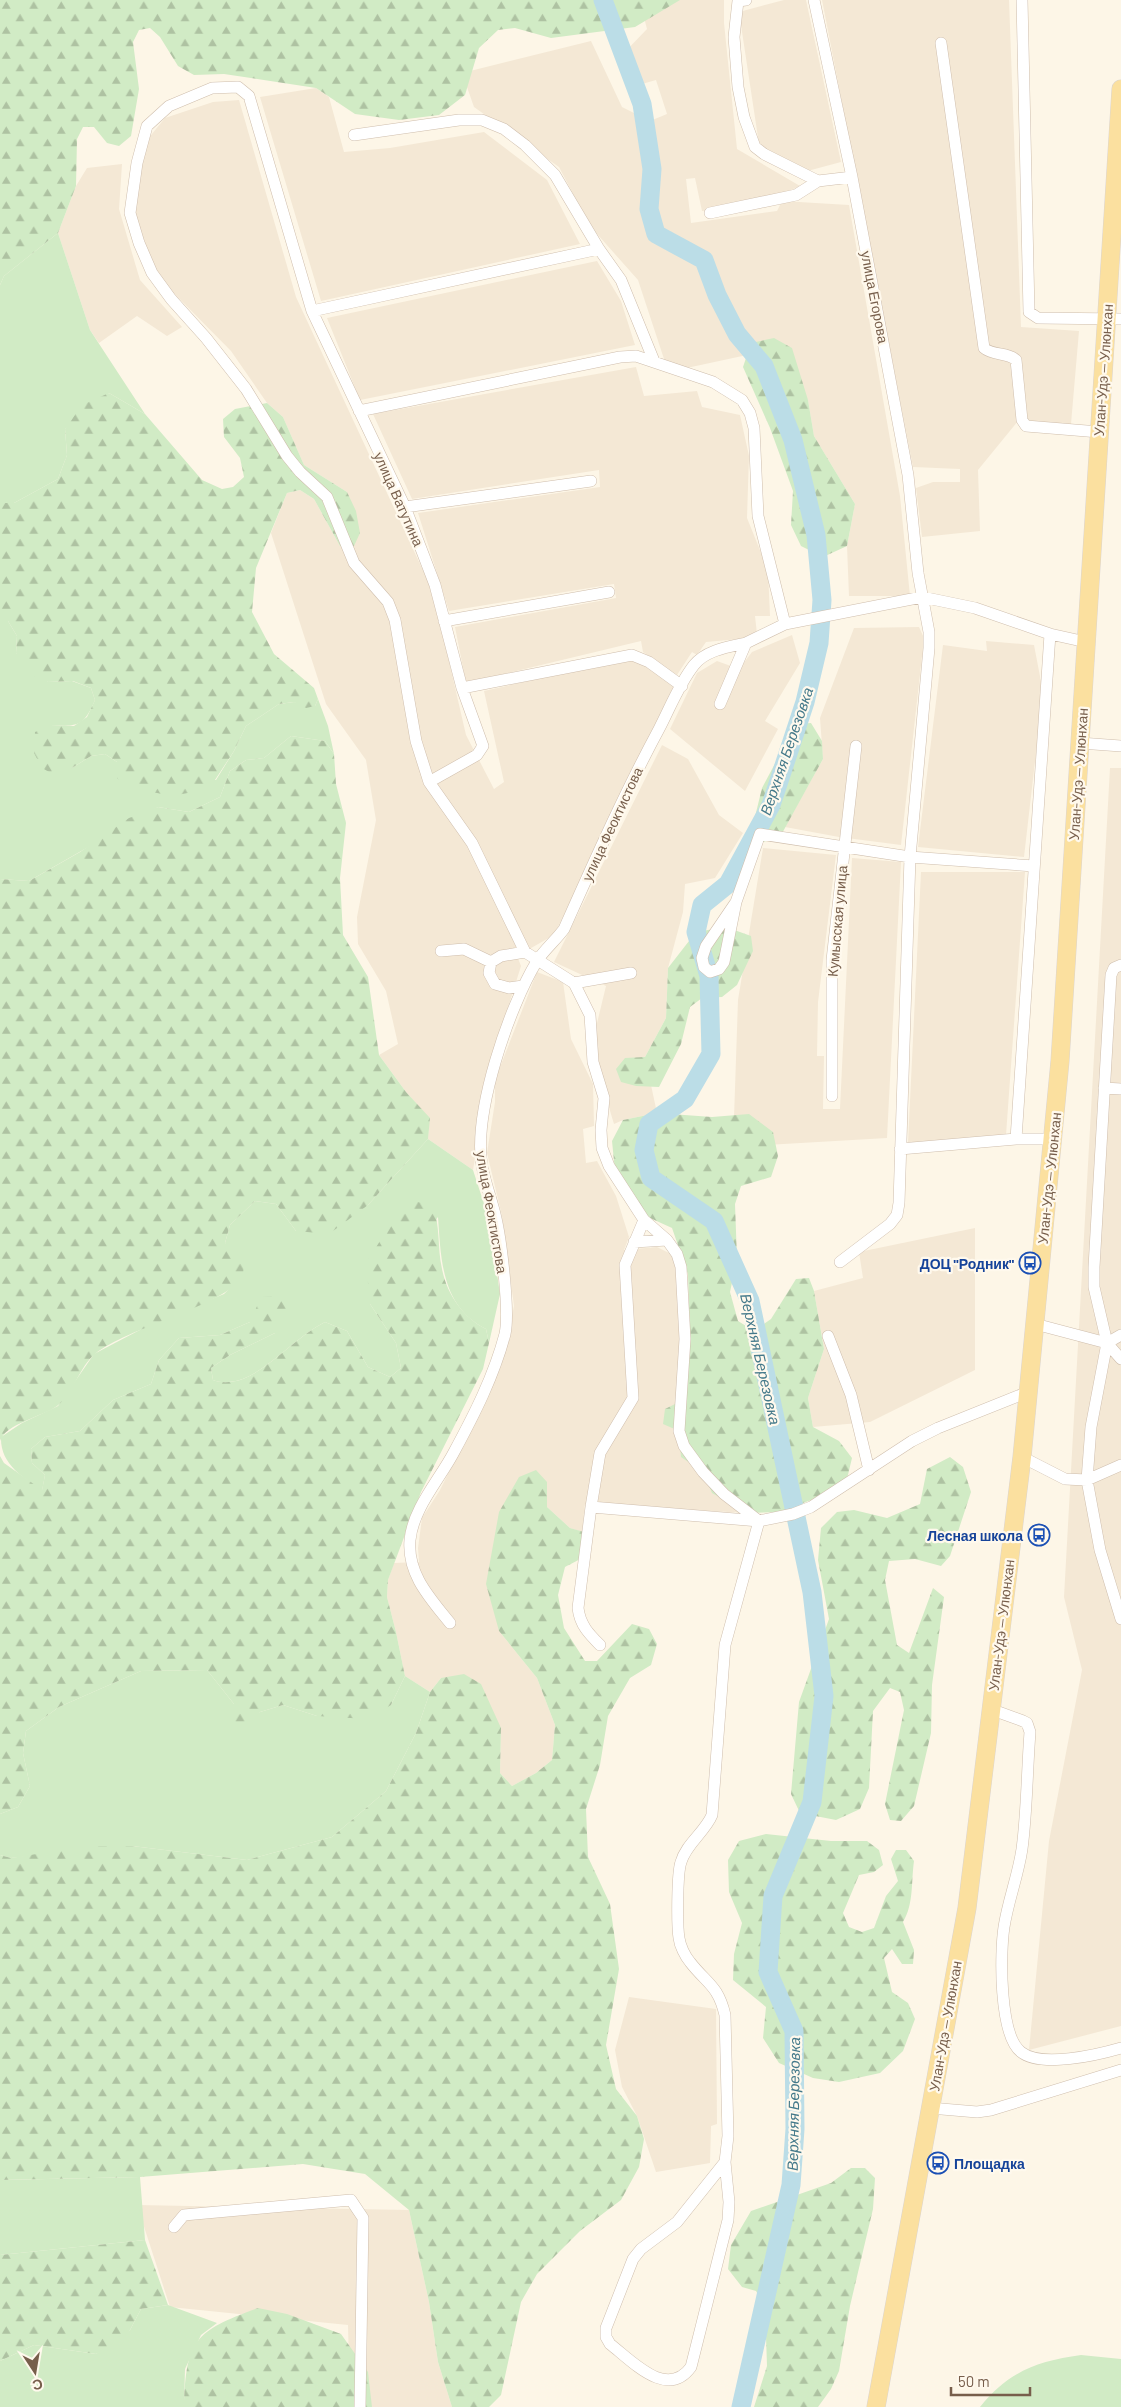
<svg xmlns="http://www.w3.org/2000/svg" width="1121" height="2407" viewBox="0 0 1121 2407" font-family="Barlow,sans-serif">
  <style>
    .residential { fill: #f4e8d5 }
    .grass { fill: #d1ebc5 }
    .forest { fill: url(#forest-firs) }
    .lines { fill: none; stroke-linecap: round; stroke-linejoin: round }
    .river { stroke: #bbdde7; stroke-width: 19 }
    .minor-casing { stroke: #cfbead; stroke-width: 12 }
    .primary-casing { stroke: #dcd5d0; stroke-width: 19 }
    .minor { stroke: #fff; stroke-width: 11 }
    .primary { stroke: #fbe09f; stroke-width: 18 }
    .labels { text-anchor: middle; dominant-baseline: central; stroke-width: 4.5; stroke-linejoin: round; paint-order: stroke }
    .street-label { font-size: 14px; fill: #775e4b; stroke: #fff9ed }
    .transit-label { font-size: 14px; font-weight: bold; fill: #164399; stroke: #fff9ed; text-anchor: end }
    .water-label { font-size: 15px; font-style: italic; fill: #44798a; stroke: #fff9ed }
  </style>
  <defs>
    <pattern id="forest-firs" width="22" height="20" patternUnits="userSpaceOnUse" patternTransform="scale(1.25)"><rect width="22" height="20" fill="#d1ebc5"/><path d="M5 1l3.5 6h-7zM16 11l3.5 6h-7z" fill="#aec2a2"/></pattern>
  </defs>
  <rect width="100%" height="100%" fill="#fdf6e7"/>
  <path class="residential" d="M648,0H724V23L737,149L800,186L758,204L702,211L695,178L686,179L691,223L777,211L782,201L849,205L900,496L910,596H849L847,546L855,504L814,436L808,400L751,343L747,355L682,369L665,362L638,280L590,226L559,167L474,107L462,73L591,41L622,107L650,121L667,114L656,80L628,88L622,55L647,29L640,2Z
    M784,0H806L841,162L800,173L759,144L739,12Z
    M822,0H1009L1021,327L1079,331L1071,424L1018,421L978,470L980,531L922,537L916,488L933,482H960V469L913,467Z
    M316,88L329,97L344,152L390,148L484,132L547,180L580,244L321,301L260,97Z
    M239,100L296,297L433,592L466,735L494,789L504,782L484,691L635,657L675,686L554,935L517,956L521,966L485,1081L484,1107L473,1170L428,1139L429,1118L406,1092L379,1055L398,1044L386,991L358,944L357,917L376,820L366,760L326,704L271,533L287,493L300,490L314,499L340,546L347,492L304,465L283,417L267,403L231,351L155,274L133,205L147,140L165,118L213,102Z
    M122,164L119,209L140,280L182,327L167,336L137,316L99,343L90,330L58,233L76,186L87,168Z
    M597,261L621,301L635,345L360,400L327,318Z
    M636,367L644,396L697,391L702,407L740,415L749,456L747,518L768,570L770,616H755L757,634L750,638L706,642L697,655L692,652L677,675L643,652L641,641L466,683L455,627L616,598L614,584L449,611L418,513L600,487L599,470L412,499L373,414Z
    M919,627L924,638L901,845L839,837L785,827L823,759L820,718L854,628Z
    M792,635L800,663L765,721L778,729L745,791L670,729L697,673L717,661L739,669L752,652Z
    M986,641L1034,645L1043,692L1024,857L918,847L943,645L987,651Z
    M662,745L688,759L719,815L743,833L715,878L685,884L683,912L668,968L666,1018L645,1057L657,1113L623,1120L614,1124L591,1048L606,986L554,962Z
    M1110,768H1121V2026L1029,2050L1049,1841L1082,1670L1064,1597Z
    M763,848L836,855L818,1002L817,1056H824L823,1109H840L852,858L901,862L887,1138L733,1147L738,1000Z
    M921,872H1025L1006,1135L908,1143Z
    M537,972L563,982L571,1039L593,1084L594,1126L583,1129L586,1163L597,1161L616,1196L629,1237L624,1250L657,1247L673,1255L679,1276L703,1472L747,1513L585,1504L582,1532L570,1528L547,1507V1482L499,1631L537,1678L555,1725L552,1760L536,1773L512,1786L500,1773L501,1728L441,1678L430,1692L405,1676L396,1632L387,1597L388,1580L394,1563L419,1562L418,1548L422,1518L440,1490L501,1367L505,1349L514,1306L502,1216L487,1153L495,1102V1080Z
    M975,1228V1370L870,1422L813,1427L808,1398L824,1349L814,1291L863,1278L859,1252Z
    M629,1997L716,2009L717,2124L711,2126L710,2163L656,2172L637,2116L622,2087L615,2050Z
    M137,2205L409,2210L429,2302L438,2362L452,2407H350L348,2325L170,2307Z"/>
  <path class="grass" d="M58,233L90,330L145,414L109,393L65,429L67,455L58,479L14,503H0V285L4,276Z
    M0,621H8L17,636L16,653L48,682L72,681L91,688L95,700C84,726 78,727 51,725L72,768L91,756L105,754L117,762V778L216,780L234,751L246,726L279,704L294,702L315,706L318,699L328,726L334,754L325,741L291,736L264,758L246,760L230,771L220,797L189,812L158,807L29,881L0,879Z
    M428,1139L473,1170L489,1219L500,1294L489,1343L486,1329C442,1307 441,1261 438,1217L370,1304L396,1343L401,1368L390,1377L368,1367L347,1331L325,1322C298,1336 279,1359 253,1374C242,1381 224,1385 213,1380L211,1368L230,1355L275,1333L250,1322L220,1335L179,1338L159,1360L151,1384L113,1400L80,1431L45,1437L31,1449L32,1463L45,1475L42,1491C23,1477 0,1464 1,1437L22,1423L58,1406L94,1354L155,1322L224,1294L242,1276L225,1243L230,1225L255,1201L276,1204L296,1231L368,1205Z
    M207,1670L234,1704V1730L260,1712L283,1705L317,1716L391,1705L405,1676L430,1692L416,1733L386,1791L332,1837L247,1860L132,1846L11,1858L0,1855V1814L18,1807L30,1786L23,1753L26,1731L59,1707L141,1671Z
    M140,2177L145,2240L0,2255V2180Z
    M168,2305L217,2323L201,2335L185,2369L184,2407H0V2361L34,2345L96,2354L130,2330L141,2309Z
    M1081,2355L1121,2359V2407H980C1008,2372 1037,2361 1081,2355Z"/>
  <path class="forest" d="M0,0H680L635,27L551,38L515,28L498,30L479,48L465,95L439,115L399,120L355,114L316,88L224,74L194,75L178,66L160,37L150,28L139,30L133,42L139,89L131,136L119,146L107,143L94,127H83L77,139L76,186L58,233L4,276L0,285Z
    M774,338L792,348L808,400L814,436L855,504L847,546L823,557L801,546L791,525L793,491L770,428L743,367L751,343Z
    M109,393L145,414L202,480L222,489L233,487L244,477L240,458L224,437L223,419L235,409L267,403L283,417L304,465L347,492L356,511L360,533L354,546H340L314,499L300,490L287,493L256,568L252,612L274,654L314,688L318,699L315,706L306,708L294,702L279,704L246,726L234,751L215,780L203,790L172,796L127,787L117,778V762L105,754L91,756L72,768L51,773L42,768L34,753L35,732L51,725L74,726L87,717L95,700L91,688L73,681L48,682L27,673L16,653L17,636L8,621H0V503H14L58,479L67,455L65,429L82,405Z
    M811,723L822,741L823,759L780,837L763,842L752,829L762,788L796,724Z
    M291,736L325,741L334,754L336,784L346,823L340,878L343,935L368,977L379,1055L406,1092L430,1118L428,1139L368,1205L329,1234L296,1231L276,1204L255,1201L230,1225L225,1243L244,1258C244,1263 244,1272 242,1277C226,1305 126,1328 95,1354C79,1367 74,1393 57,1406C44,1416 5,1424 0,1441V879L29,881L80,852L129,818L158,807L189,812L220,797L230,771L246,760L264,758Z
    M726,927L751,936L753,951L737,985L722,997L702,998L690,1007L681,1044L659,1087L636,1086L621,1082L616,1069L625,1058L645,1057L666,1018L668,968L696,932Z
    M657,1113L712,1117L749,1114L773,1132L778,1156L771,1177L741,1186L735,1204L737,1259L730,1292L738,1321L754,1331L771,1319L796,1279L809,1278L814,1291L824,1349L808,1398L813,1427L839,1441L852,1458L847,1479L811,1500L779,1512L747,1513L712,1493L703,1472L681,1457L679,1431L663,1424L665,1409L685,1399L690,1340L688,1274L672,1228L639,1213L616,1181L612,1141L623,1120Z
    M411,1201L432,1204C441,1226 437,1247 442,1269C447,1295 464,1318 486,1329L489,1343L483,1369L421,1492L388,1580L387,1597L396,1632L405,1676L391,1705L367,1719L317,1716L283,1705L260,1712L245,1735L234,1730V1704L207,1670L141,1671L59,1707L26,1731L23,1753L30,1786L18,1807L0,1814V1456L4,1463L42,1490L45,1475L32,1463L31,1449L45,1437L80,1431L113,1400L151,1384L159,1360L179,1338L220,1335L250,1322L261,1297L284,1296L289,1308L275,1333L230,1355L211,1368L213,1380C225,1385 242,1381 253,1374C279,1359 298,1336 325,1322L347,1331L368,1367L390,1377L401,1368L396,1343L370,1304L366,1263L394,1219Z
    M950,1457L963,1467L971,1492L950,1556L941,1566L915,1559L889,1561L885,1580L897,1645L909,1653L933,1588L944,1597L932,1685L931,1733L914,1806L901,1821L890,1820L885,1804L904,1710L900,1692L890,1688L873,1711L869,1788L860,1809L836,1820L800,1813L791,1794L799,1702L829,1619L818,1560L821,1528L837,1512L854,1510L887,1518L920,1504L927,1469Z
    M536,1470L547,1482V1507L570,1528L591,1534C593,1555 582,1558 565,1567L558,1595L564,1628L585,1661H597L632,1624L649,1629L657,1644L651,1665L630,1678L608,1716L600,1765L586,1809L588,1857L610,1904L619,1969L606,2045L616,2089L637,2116L644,2139L639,2167L621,2200L580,2231L537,2274L521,2302L501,2395L489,2407H452L438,2362L429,2302L409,2210L365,2174L303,2164L140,2177L0,2180V1855L11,1858L88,1846H132L247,1860L332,1837L386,1791L416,1733L430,1692L441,1678L464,1674L481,1684L501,1728L500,1773L512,1786L536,1773L552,1760L555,1725L537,1678L499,1631L486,1584L499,1512L519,1477Z
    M766,1834L831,1841H867L879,1850L883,1865L874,1872L859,1875L843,1913L849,1927L862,1932L874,1928L886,1896L898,1881L891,1859L896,1850H906L914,1861C911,1882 914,1904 903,1922L914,1950L913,1964H902L892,1949L884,1958L892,1992L908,2003L915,2019L903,2051L880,2073L839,2082L813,2078L779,2063L763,2038L766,2007L733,1980L734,1954L742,1923L729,1892L728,1860L739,1841Z
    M851,2168H865L875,2178L873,2209L850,2306L839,2371L831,2389L818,2407H754L767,2366L765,2307L756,2291L742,2287L728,2269L731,2245L751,2211L831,2183Z
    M145,2240L168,2305L141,2309L130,2330L117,2345L96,2354L34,2345L0,2361V2255Z
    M258,2308L287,2314L341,2334L368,2372L372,2407H184C186,2338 196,2331 258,2308Z"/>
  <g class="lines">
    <path class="river" d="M603,0L642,104L652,169L649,209L656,234L704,260L717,295L737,334L764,366L793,440L816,535L822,600L819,643L805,702L771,805L728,884L702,905L696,932L709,976L711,1054L685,1099L649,1124L644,1150L651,1178L714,1221L750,1301L812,1592L824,1696L812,1802L773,1896L768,1972L794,2031L795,2129L791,2185L741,2407"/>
    <g class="minor-casing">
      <path id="minor" d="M746,0L738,1L734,37L738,87L744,117L755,147L764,154L818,181L852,177
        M814,0L852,177L908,475L918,573L929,632V648L910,857L899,1203L897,1215L890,1224L840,1262
        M1022,0L1029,312L1038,318L1121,319
        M941,43L984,348C993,356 1008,352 1016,360L1022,420L1026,426L1099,432
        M354,135L459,120H482L504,129L525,145L555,175L599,249L621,280L654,361
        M710,213L796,195L818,181
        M312,311L599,249
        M359,411L620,357L636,356L713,382L742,400L750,413L754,428L758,516L785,624
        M405,507L591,481
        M444,621L609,592
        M720,704L746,643L785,624L922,597L975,608L1050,634
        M1080,743L1121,746
        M429,782L477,755L483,746L462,688
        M736,902L724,962L719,969L710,972L704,967L702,958L706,946L736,902L760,834L910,857L1034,866
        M441,951L464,949L491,962
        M1121,965L1114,968L1111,975L1094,1267V1287L1107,1343L1091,1427L1087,1480L1100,1550L1121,1619
        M631,973L574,983L525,952L472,843L429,782L416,741L395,620L388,602L354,563L327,497L300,472L287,456L246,389L206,338L171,299L152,273L139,243L130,213L137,163L147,126L169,106L212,88L238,87L249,96L312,311L405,507L435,585L462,688L632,655L649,662L682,686
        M574,983L590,1015L593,1062L604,1098L601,1130L602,1148L609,1166L644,1220L667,1240L677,1254L681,1267L685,1339L679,1431L684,1446L703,1472L724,1494L759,1521
        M523,986L509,988L495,984L489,973L491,962L501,956L525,952
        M1104,1088L1121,1089
        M832,1096V960L856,746
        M1016,1139L1050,634L1086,642
        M900,1149L1016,1139H1053
        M644,1220L625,1265L633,1398L600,1453L591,1507L759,1521
        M634,1242L667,1240
        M1035,1324L1107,1343L1121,1359
        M828,1336L851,1395L869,1470
        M1107,1343L1121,1335
        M1022,1457L1065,1479L1087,1480L1121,1465
        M591,1507L578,1608C580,1625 589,1634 600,1645
        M450,1623C430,1598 407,1574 410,1540C413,1508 440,1479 454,1452C474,1415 494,1376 505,1334C510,1311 501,1238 495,1214C491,1198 485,1182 482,1166C473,1112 509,1007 537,961C544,950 556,940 564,929C594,862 624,794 659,729C670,708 679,684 694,665C706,650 728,647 746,643
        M990,1709L1023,1721L1027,1723L1030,1732C1027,1771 1027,1811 1022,1849C1018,1876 1008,1901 1004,1927C1000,1953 999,2035 1021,2052C1041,2068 1097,2055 1121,2048
        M930,2108L977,2112L991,2110L1121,2070
        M725,2162L677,2222L641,2249L633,2259L606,2328V2337L610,2344C632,2361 667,2400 691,2367L728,2220L729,2202L725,2162L728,2136L725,2015C718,1985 707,1984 690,1962C685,1956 680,1946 679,1938C677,1926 677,1873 681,1862C686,1844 705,1832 712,1815L725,1645L759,1521L793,1514L811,1507L912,1441L938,1428L1028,1392
        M174,2227L184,2215L351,2200L363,2218L360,2407"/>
    </g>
    <g class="primary-casing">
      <path id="primary" d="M876,2407L967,1908L1022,1457L1060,1061L1121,89"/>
    </g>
    <use href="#minor" class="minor"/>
    <use href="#primary" class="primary"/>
  </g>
  <defs>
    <g id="bus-ring" transform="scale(1.125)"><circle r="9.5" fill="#fff9ed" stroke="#1a4fb4" stroke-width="1.5"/><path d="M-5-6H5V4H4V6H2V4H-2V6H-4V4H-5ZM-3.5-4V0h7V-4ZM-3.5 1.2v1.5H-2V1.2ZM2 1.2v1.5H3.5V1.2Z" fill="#1a4fb4"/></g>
  </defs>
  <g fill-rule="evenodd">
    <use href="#bus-ring" x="1030" y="1263"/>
    <use href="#bus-ring" x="1039" y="1535"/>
    <use href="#bus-ring" x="938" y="2163"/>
  </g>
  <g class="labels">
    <g class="street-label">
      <text transform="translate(875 297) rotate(79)">улица Егорова</text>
      <text transform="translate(1103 370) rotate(-86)">Улан-Удэ — Улюнхан</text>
      <text transform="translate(399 499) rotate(66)">улица Ватутина</text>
      <text transform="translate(1078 774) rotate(-86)">Улан-Удэ — Улюнхан</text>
      <text transform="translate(612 824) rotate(-65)">улица Феоктистова</text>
      <text transform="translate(837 921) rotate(-85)">Кумысская улица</text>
      <text transform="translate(1049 1178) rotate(-84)">Улан-Удэ — Улюнхан</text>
      <text transform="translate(492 1212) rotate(80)">улица Феоктистова</text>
      <text transform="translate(1001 1625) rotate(-83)">Улан-Удэ — Улюнхан</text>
      <text transform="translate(945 2026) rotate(-80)">Улан-Удэ — Улюнхан</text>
    </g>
    <g class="transit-label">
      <text x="1014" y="1263">ДОЦ "Родник"</text>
      <text x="1023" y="1535">Лесная школа</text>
      <text x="954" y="2163" text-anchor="start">Площадка</text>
    </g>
    <g class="water-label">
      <text transform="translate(786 751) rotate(-71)">Верхняя Березовка</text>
      <text transform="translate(761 1359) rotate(77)">Верхняя Березовка</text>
      <text transform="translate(793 2104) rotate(-89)">Верхняя Березовка</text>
    </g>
  </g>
  <g transform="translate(35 2372) rotate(168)" stroke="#fff9ed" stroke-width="4" paint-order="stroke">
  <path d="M0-4L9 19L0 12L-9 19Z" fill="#775e4b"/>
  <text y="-8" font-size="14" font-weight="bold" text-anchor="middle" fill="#775e4b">С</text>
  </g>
  <path d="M951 2387v8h79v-8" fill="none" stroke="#775e4b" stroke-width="2.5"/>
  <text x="958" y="2387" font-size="15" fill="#775e4b" stroke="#fff9ed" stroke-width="4" paint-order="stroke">50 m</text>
</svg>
